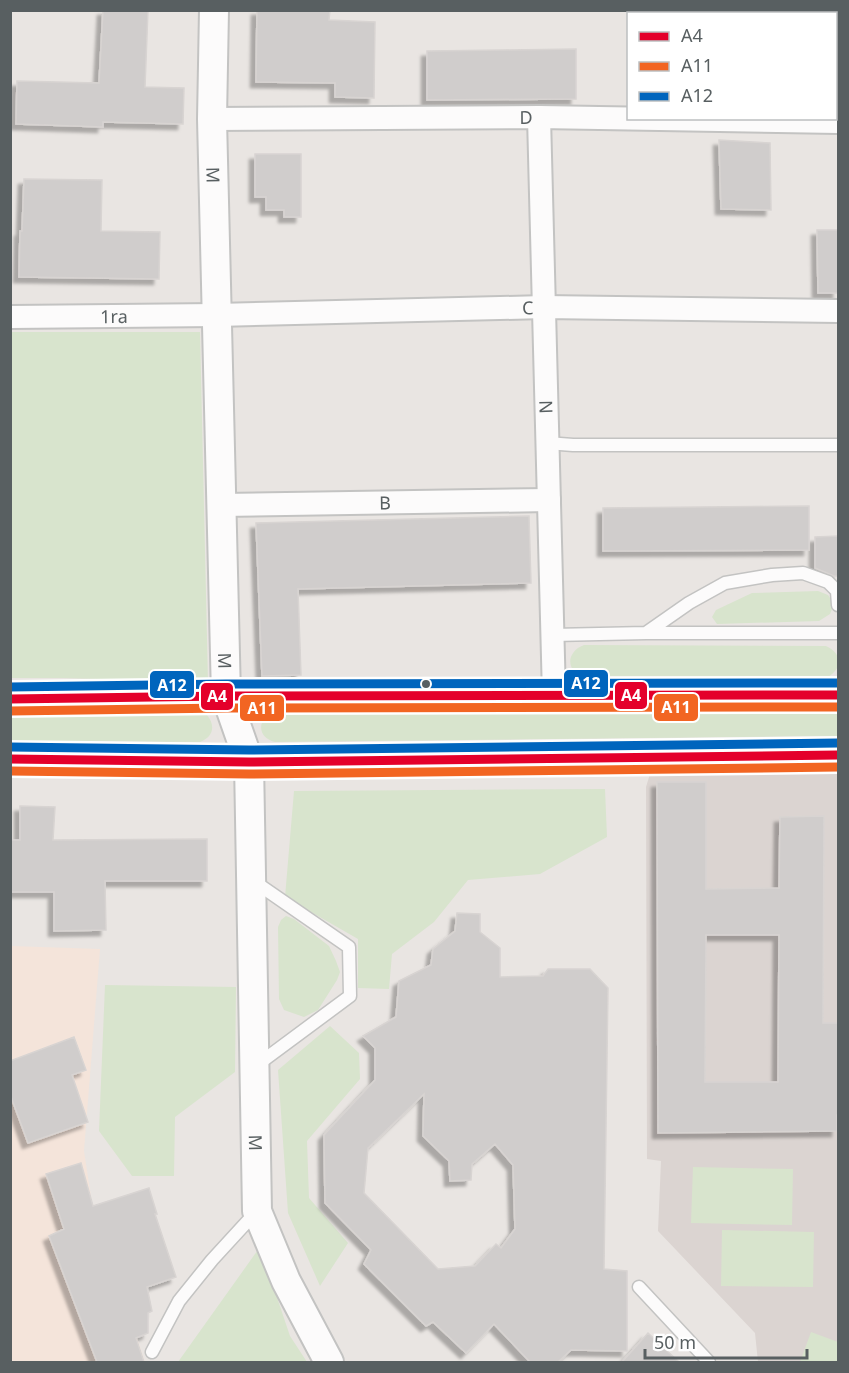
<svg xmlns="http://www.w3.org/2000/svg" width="849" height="1373" viewBox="0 0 849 1373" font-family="'Noto Sans',sans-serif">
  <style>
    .commercial { fill: #f4e4da }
    .education { fill: #dbd4d1 }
    .green { fill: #d8e4cd }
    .building { fill: #d0cdcc; stroke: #d8d4d2; stroke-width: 1.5; fill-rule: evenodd; filter: url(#shadow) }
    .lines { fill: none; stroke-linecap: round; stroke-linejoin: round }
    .service-casing { stroke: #c3c3c2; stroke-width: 15 }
    .minor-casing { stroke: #c3c3c2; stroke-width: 26 }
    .tertiary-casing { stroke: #c3c3c2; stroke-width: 32 }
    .primary-casing { stroke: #d1bbb0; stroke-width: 36 }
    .service { stroke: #fcfbfb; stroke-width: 12 }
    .minor { stroke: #fcfbfb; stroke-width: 22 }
    .tertiary { stroke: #fcfbfb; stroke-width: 28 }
    .primary { stroke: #f2ebe5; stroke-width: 33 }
    .bus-1-casing { stroke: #fff; stroke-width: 14 }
    .bus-2-casing { stroke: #fff; stroke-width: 14 }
    .bus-3-casing { stroke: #fff; stroke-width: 14 }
    .bus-1 { stroke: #e4002b; stroke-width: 9 }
    .bus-2 { stroke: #f26522; stroke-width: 9 }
    .bus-3 { stroke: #0065bd; stroke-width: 9 }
    .bus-dot { fill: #585f61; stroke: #fff; stroke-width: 2 }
    .labels { text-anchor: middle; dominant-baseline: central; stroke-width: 5; stroke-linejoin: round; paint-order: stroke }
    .street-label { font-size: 18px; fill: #585f61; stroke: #fff }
    .line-badge { stroke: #fff; stroke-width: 2 }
    .badge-label { font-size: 16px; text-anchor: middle; font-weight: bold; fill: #fff }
  </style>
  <defs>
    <filter id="shadow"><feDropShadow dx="-5.5" dy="5.5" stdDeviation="1.5" flood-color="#0004"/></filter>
  </defs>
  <rect width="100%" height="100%" fill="#e9e5e2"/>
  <path class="commercial" d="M11,946L100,949L84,1151L92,1203L145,1362H11Z"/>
  <path class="education" d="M654,761H838V1362H758L755,1333L658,1231L661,1161L647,1159L646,787Z"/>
  <path class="green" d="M10,332H200L208,682L63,678H11Z
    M818,591L828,595L834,604L830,614L819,621L717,624L712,617L716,610L752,593Z
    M584,645L826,646C842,653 843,668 828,677L585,676C566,673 565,652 584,645Z
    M838,706V736L275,742C256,737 257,718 275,711Z
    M11,712H198L207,715C216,726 213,737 200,742L11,741Z
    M605,789L607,837L540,874L468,880L434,922L392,954L389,989L358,988V939L285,897L294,791Z
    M286,916L294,919L329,946L336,961L340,972L337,980L318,1010L304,1017L284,1010L279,999L278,927L281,920Z
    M105,985L236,987L235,1072L175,1117L174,1176H132L99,1131Z
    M330,1026L359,1053L360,1079L307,1141L309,1198L348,1243L320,1286L288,1213L278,1070Z
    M693,1167L793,1169L792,1225L691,1223Z
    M722,1230L814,1232L813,1287L721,1286Z
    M260,1247L290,1336L307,1362H178Z
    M811,1332L838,1342V1362H800Z"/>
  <path class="building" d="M103,10H148L145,87L184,88L183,124L103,122V127L16,124L17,81L99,83Z
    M257,10H330L329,20L375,22L374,98L335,97V83L256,82Z
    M576,49V99L427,100V51Z
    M719,140L770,143L771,210L721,209Z
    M255,154H301V217H284V210H266V197H255Z
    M24,179L102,180L101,231L160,232L159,279L19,277L20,231H22Z
    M817,230H838V293H818Z
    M809,506V550L603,551V508Z
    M529,516L531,583L298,589L301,675L262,676L256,523Z
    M838,536V576H834L815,568V537Z
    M657,782H706V889L779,888L780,817L824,816L823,1023H838V1115H837V1131L658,1133ZM706,935H779L778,1082H705Z
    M20,806L55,807L53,840L207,839V881H105L106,930L54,931V892H10V840H20Z
    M457,913L480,914V932L500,948V977L543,976L548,969H590L608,988L604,1269L627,1271V1351L571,1350L558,1362H530L494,1324L466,1353L433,1322L426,1326L364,1264L371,1250L325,1203L324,1135L375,1080V1048L363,1036L396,1017L399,981L431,965L433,949L455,931ZM424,1094L423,1136L449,1161L450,1181L471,1180L472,1164L495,1144L513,1165L515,1229L501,1248L496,1244L475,1266L438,1269L364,1193L368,1148Z
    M74,1037L86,1070L72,1075L88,1122L28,1143L10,1094V1061Z
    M81,1163L93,1206L149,1188L157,1214H155L176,1277L147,1287L152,1311L148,1313V1333L136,1338L144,1362H97L49,1236L64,1229L46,1174Z
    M648,1333L679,1362H622Z"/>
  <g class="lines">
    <g class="service-casing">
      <path id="service" d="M547,443L573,445H838
        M646,633L689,603L725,583L772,575L803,573L828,582L837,591L838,605
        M553,635L646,633H838
        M252,880L349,947L350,996L257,1065
        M639,1287L709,1362
        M152,1352L179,1301L212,1260L256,1212"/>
    </g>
    <g class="minor-casing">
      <g id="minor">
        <path id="s1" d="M539,117L554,696"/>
        <path id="s2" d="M212,119L539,117L838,122"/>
        <path id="s3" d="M10,317L217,315L544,307L838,311"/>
        <path id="s4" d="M221,505L549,500"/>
      </g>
    </g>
    <g class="tertiary-casing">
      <g id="tertiary">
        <path id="s5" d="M214,10L212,119L226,696L249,762L257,1211L286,1281L329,1362"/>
      </g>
    </g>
    <g class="primary-casing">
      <path id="primary" d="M10,699L226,696L838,695
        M10,759L249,762L838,755"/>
    </g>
    <use href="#service" class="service"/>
    <use href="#minor" class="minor"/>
    <use href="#tertiary" class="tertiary"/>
    <use href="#primary" class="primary"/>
    <g class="bus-1-casing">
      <path id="bus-1" d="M10,699L226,696L838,695
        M10,759L249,762L838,755"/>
    </g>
    <g class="bus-2-casing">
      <path id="bus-2" d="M10,711L226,708L838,707
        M10,771L249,774L838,767"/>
    </g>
    <g class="bus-3-casing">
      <path id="bus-3" d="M10,687L226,684L838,683
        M10,747L249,750L838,743"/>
    </g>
    <use href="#bus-1" class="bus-1"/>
    <use href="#bus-2" class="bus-2"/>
    <use href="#bus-3" class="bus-3"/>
  </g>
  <circle class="bus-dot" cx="426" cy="684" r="5"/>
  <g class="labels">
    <g class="street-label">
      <text stroke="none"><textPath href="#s2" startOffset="314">D</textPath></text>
      <text stroke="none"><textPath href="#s5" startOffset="165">M</textPath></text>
      <text stroke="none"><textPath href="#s3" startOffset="518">C</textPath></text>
      <text stroke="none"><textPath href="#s3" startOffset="104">1ra</textPath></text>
      <text stroke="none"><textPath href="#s1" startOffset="290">N</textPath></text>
      <text stroke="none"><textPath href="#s4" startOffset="164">B</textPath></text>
      <text stroke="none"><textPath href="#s5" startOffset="651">M</textPath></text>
      <text stroke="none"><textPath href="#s5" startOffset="1137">M</textPath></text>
    </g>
  </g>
  <g class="line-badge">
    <rect x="563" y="669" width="46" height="29" rx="6" fill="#0065bd"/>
    <rect x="149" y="670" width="46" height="29" rx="6" fill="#0065bd"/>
    <rect x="614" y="681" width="34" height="29" rx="6" fill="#e4002b"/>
    <rect x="200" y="682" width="34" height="29" rx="6" fill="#e4002b"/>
    <rect x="653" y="693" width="46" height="29" rx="6" fill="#f26522"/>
    <rect x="239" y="694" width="46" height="28" rx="6" fill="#f26522"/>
  </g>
  <g class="badge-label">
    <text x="586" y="689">A12</text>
    <text x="172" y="691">A12</text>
    <text x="631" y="701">A4</text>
    <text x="217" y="702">A4</text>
    <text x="676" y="713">A11</text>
    <text x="262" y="714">A11</text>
  </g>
  <rect width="849" height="1373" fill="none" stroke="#585f61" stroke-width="24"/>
  <rect x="627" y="12" width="210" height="108" fill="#ffffff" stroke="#bcbfc0" stroke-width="1.5"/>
  <rect x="639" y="32" width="30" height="9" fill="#e4002b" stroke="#bcbfc0" stroke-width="1.5"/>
  <text x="681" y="42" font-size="18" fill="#585f61">A4</text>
  <rect x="639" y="62" width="30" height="9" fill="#f26522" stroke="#bcbfc0" stroke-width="1.5"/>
  <text x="681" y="72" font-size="18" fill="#585f61">A11</text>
  <rect x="639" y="92" width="30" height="9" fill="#0065bd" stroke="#bcbfc0" stroke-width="1.5"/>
  <text x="681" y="102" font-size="18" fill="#585f61">A12</text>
  <path d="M645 1349v9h162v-9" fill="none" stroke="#585f61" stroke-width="3"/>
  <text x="654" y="1349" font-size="18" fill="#585f61" stroke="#ffffff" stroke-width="4.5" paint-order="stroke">50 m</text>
</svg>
